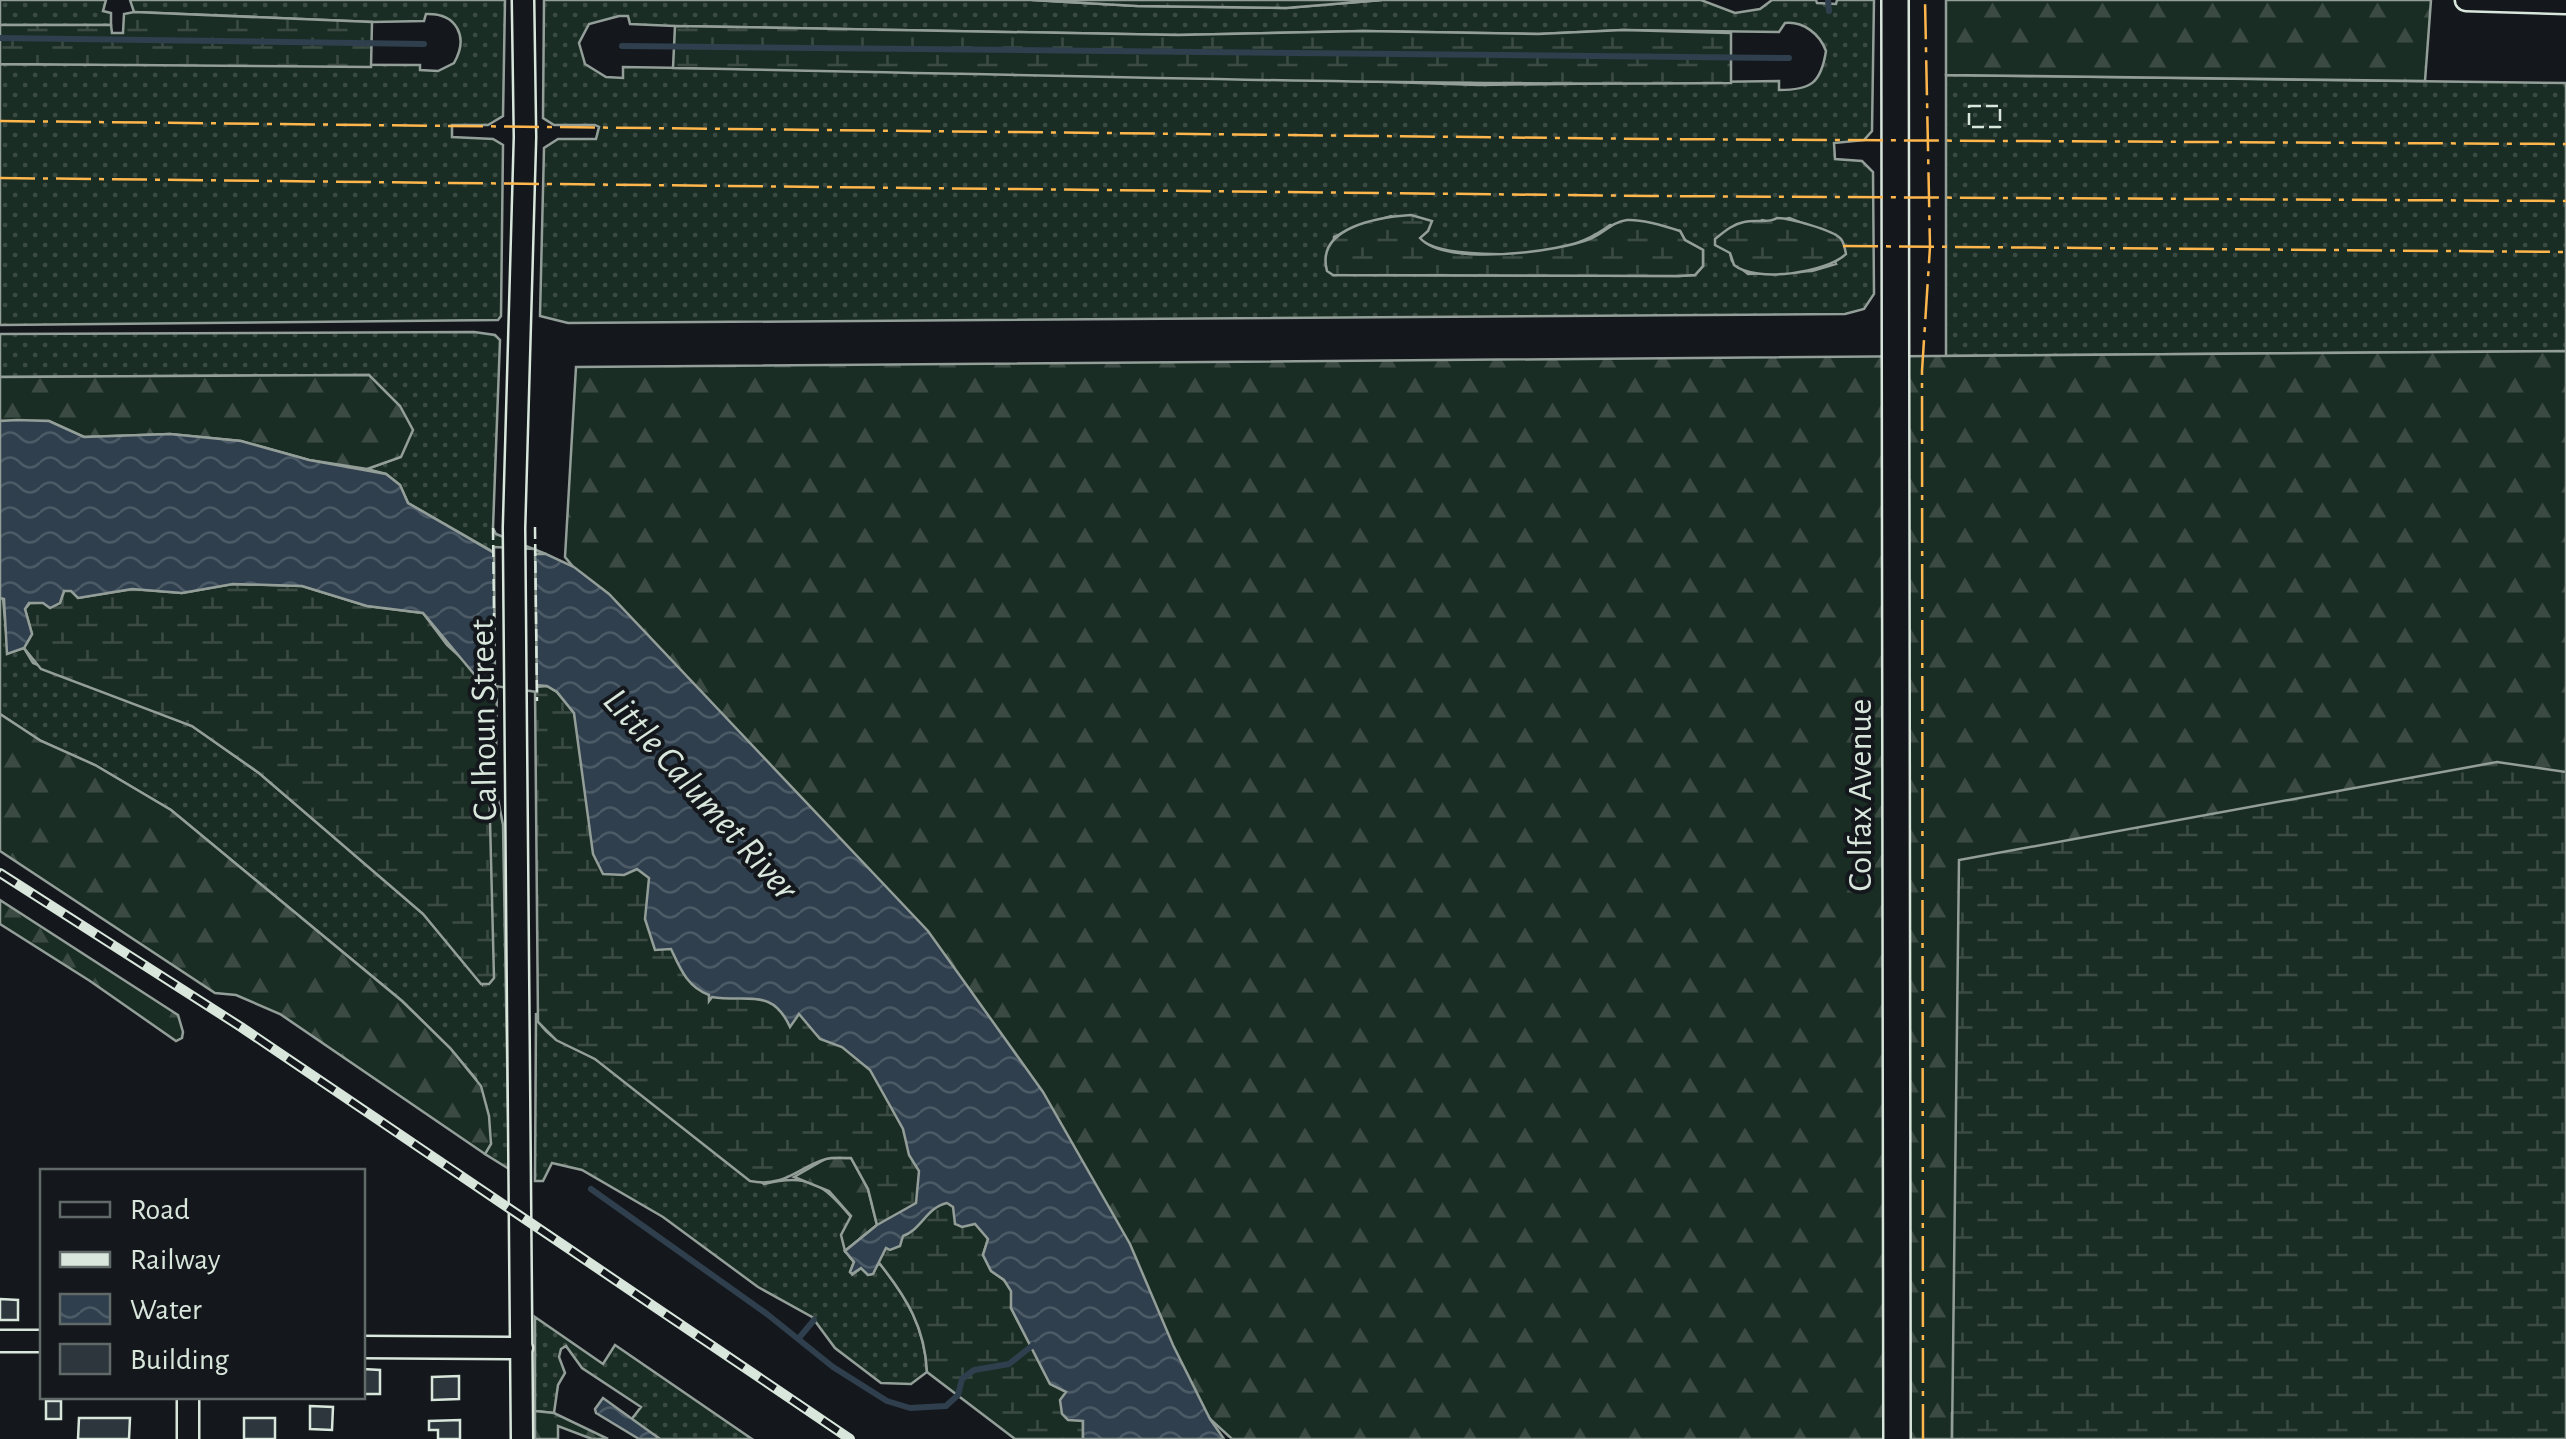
<svg xmlns="http://www.w3.org/2000/svg" width="2566" height="1439" viewBox="0 0 2566 1439" font-family="'Alegreya Sans',sans-serif">
  <style>
    .grass { fill: url(#grass-dots); stroke: #939e99; stroke-width: 2.5; fill-rule: evenodd }
    .forest { fill: url(#forest-firs); stroke: #939e99; stroke-width: 2.5 }
    .wetland { fill: url(#wetland-marsh); stroke: #939e99; stroke-width: 2.5 }
    .water { fill: url(#water-waves); stroke: #939e99; stroke-width: 2.5 }
    .pier { fill: #14181c; stroke: #939e99; stroke-width: 2.5 }
    .lines { fill: none; stroke-linecap: round; stroke-linejoin: round }
    .stream { stroke: #2f3f4d; stroke-width: 6 }
    .building { fill: #2c363c; stroke: #d8e6dc; stroke-width: 2.5 }
    .minor-casing { stroke: #d8e6dc; stroke-width: 25 }
    .tertiary-casing { stroke: #d8e6dc; stroke-width: 30 }
    .minor { stroke: #14181c; stroke-width: 20 }
    .tertiary { stroke: #14181c; stroke-width: 25 }
    .rail-casing { stroke: #d8e6dc; stroke-width: 10 }
    .rail { stroke: #14181c; stroke-width: 6; stroke-dasharray: 19; stroke-linecap: butt }
    .fence { stroke: #d8e6dc; stroke-width: 2.5; stroke-dasharray: 12 5; stroke-linecap: butt }
    .power { stroke: #ffb74d; stroke-width: 2.5; stroke-dasharray: 35 8 5 8; stroke-linecap: butt }
    .labels { text-anchor: middle; dominant-baseline: central; stroke-width: 8; stroke-linejoin: round; paint-order: stroke }
    .street-label { font-size: 35px; fill: #d8e6dc; stroke: #14181c }
    .water-label { font-size: 38px; font-style: italic; fill: #d8e6dc; stroke: #14181c }
  </style>
  <defs>
    <pattern id="grass-dots" width="8" height="8" patternUnits="userSpaceOnUse" patternTransform="scale(2.5)"><rect width="8" height="8" fill="#1a2d24"/><path d="M2 2h.1M6 6h.1" fill="none" stroke="#3b4b43" stroke-width="1.8" stroke-linecap="round"/></pattern>
    <pattern id="forest-firs" width="22" height="20" patternUnits="userSpaceOnUse" patternTransform="scale(2.5)"><rect width="22" height="20" fill="#1a2d24"/><path d="M5 1l3.5 6h-7zM16 11l3.5 6h-7z" fill="#3b4b43"/></pattern>
    <pattern id="wetland-marsh" width="20" height="14" patternUnits="userSpaceOnUse" patternTransform="scale(2.5)"><rect width="20" height="14" fill="#1a2d24"/><path d="M1 5h8M5 5V1M11 12h8M15 12V8" fill="none" stroke="#3b4b43"/></pattern>
    <pattern id="water-waves" width="16" height="10" patternUnits="userSpaceOnUse" patternTransform="scale(2.5)"><rect width="16" height="10" fill="#2f3f4d"/><path d="M0 5q4-4 8 0t8 0" fill="none" stroke="#4c5b66"/></pattern>
  </defs>
  <rect width="100%" height="100%" fill="#14181c"/>
  <path class="grass" d="M0,0H106L103,11L111,13V25H0Z
    M130,0H505L503,116L488,125H452V137L493,139L503,145L501,316L498,320L0,325V64L420,65V70L438,71L454,63C469,37 457,13 426,14L424,21L372,22L134,12Z
    M544,0H1032L1137,6L1286,8L1382,0H1701L1735,13L1760,9L1772,0H1816L1817,3L1836,4L1837,0H1874L1872,131L1864,140L1834,143L1835,159L1862,161L1873,172L1874,294L1864,309L1845,314L568,323L540,316L544,148L558,139H596L599,127L595,125H554L543,118ZM619,16H628L630,24L675,26L1178,35L1363,31L1538,34L1623,30L1779,32L1785,23C1803,21 1820,34 1826,51C1821,84 1810,90 1779,90V81L1479,85L1239,77L623,67V78L606,77L585,64L579,43L589,24ZM1391,216L1422,233L1419,238C1438,258 1525,256 1552,250C1572,246 1593,238 1610,225L1680,231L1685,240L1703,250V266L1695,275L1679,276L1333,275L1334,237L1353,228ZM1789,218L1820,230L1836,264L1812,271L1748,274L1732,261L1730,253L1762,220L1771,222Z
    M1946,75L2566,83V351L1946,356Z
    M474,332L495,335L500,340L493,528L496,534L546,554H497L408,503L400,485L386,474L367,469L400,457L369,375L0,377V334Z
    M0,598H3L8,653L24,648L33,663L192,726L259,773L424,914L482,984L489,780L496,760V789L503,825L509,1169L485,1154L491,1143L476,1079L450,1048L402,1001L171,810L95,765L41,741L0,714Z
    M536,1013C542,1040 574,1046 595,1059C653,1096 708,1143 764,1184C807,1173 823,1183 851,1217L845,1251L854,1262L853,1274L861,1268L880,1264C907,1298 925,1328 927,1372L911,1384L881,1383L835,1348L812,1317L758,1287L663,1217L582,1170L552,1163L543,1181H535Z
    M535,1317L603,1364L615,1345L752,1439H660L631,1420L641,1407L582,1368L566,1346L561,1349L559,1357L565,1373L558,1385L554,1413L535,1411Z"/>
  <path class="forest" d="M1032,0H1382L1286,8L1137,6Z
    M1946,0H2431L2425,81L1946,75Z
    M2566,351V1245L1952,1413V1439H1232L1210,1419L965,1035L565,557L576,367Z
    M369,375L400,406L413,430L401,457L367,469L309,460L241,441L170,434L84,437L49,421H0V377Z
    M0,714L41,741L95,765L171,810L402,1001L450,1048L481,1086L489,1116L491,1144L485,1154L280,1014L236,995L215,993L0,851Z
    M0,900L178,1015L183,1032L182,1038L176,1041L90,981L0,924Z
    M827,1158H851L868,1189L877,1225L845,1251L841,1235L851,1216L829,1191L794,1177Z
    M535,1411L554,1413L608,1439H592L558,1426V1439H535Z"/>
  <path class="wetland" d="M134,12L372,22L371,67L0,64V25H111L112,33H123L124,14Z
    M675,26L1178,35L1363,31L1538,34L1623,30L1731,33V83C1378,86 1025,74 673,68Z
    M1411,215L1432,221L1428,231L1420,238C1445,267 1560,252 1592,238C1605,232 1612,222 1627,220C1643,219 1665,226 1680,231L1685,240L1703,250V266L1695,275L1679,276L1333,275L1327,271C1315,227 1379,217 1411,215Z
    M1777,218C1788,218 1834,230 1841,239C1844,243 1845,249 1846,254C1826,273 1756,283 1734,265L1730,253L1715,245V239C1724,232 1733,224 1744,222C1757,219 1767,224 1777,218Z
    M233,584L302,586L367,606L423,613L447,645L482,677L497,682L496,760L489,781L494,978L489,984H481L423,914L259,773L192,726L41,669L24,648L32,634L25,609L30,603L60,602L64,591L71,590L78,598L133,589L182,593Z
    M547,686L557,692L574,713L580,740L655,868L712,996L746,970L864,1055L984,1232L988,1239L983,1255L991,1271L1004,1280L1012,1291L1011,1308L1050,1383L1066,1392L1083,1421V1439H1015L927,1372C925,1328 907,1298 880,1264L876,1265L873,1274L868,1275L861,1268L852,1274L850,1272L854,1262L845,1251L877,1225L868,1189L851,1158C843,1158 833,1157 826,1159C798,1167 785,1188 750,1181L595,1059L556,1040L538,1022L535,687Z
    M2497,762L2566,772V1439H1952L1959,860Z"/>
  <path class="water" d="M17,420L49,421L84,437L170,434L241,441L309,460L386,474L400,485L408,503L496,554H546L574,567L609,594L928,931L1043,1092L1130,1244L1173,1345L1210,1419L1224,1439H1083V1421L1068,1420L1062,1414L1060,1400L1066,1392L1050,1384L1011,1308V1291L1004,1280L991,1271L983,1255L988,1239L975,1224L962,1227L955,1224L953,1207L947,1203C927,1207 921,1230 903,1236L900,1246L890,1250L886,1248L873,1274L868,1275L861,1268L852,1274L850,1272L854,1262L845,1251L877,1225L916,1203L919,1171L909,1155L903,1129L870,1070L842,1047L820,1039L799,1014L790,1027C772,987 748,1003 712,997L709,1001V995C687,987 680,968 671,949L655,950L645,919L649,878L637,869L624,875L603,874L593,854L574,713L557,692L547,686L497,682L474,674L423,613L367,606L302,586L233,584L182,593L132,589L78,598L71,591H64L60,603L50,608L43,603H29L25,609L32,634L24,648L7,654L4,599L0,598V421Z
    M603,1398L660,1439H639L596,1413L595,1409Z"/>
  <path class="pier" d="M494,547L535,549L537,692L495,686Z"/>
  <g class="lines">
    <path class="stream" d="M1828,0L1829,11
      M0,38L424,44
      M622,46L1789,58
      M591,1189L767,1314L833,1367L887,1401L910,1408L946,1406L958,1395L962,1379L974,1370L1009,1364L1033,1345
      M799,1338L814,1320"/>
  </g>
  <path class="building" d="M0,1299L18,1300V1320H0Z
    M363,1369L380,1370V1394H363Z
    M459,1376V1399L432,1400V1377Z
    M46,1401H61V1419H46Z
    M310,1406L333,1407L332,1430L310,1429Z
    M79,1418H130L129,1439H78Z
    M244,1418H275V1439H244Z
    M460,1420V1439H438V1430H429V1421Z"/>
  <g class="lines">
    <g class="minor-casing">
      <path id="minor" d="M2466,0L2566,3
        M0,1341H42
        M362,1347L522,1348
        M188,1396V1439
        M522,1439L514,528L525,137L523,0"/>
    </g>
    <g class="tertiary-casing">
      <path id="tertiary" d="M1895,0L1897,1439"/>
    </g>
    <use href="#minor" class="minor"/>
    <use href="#tertiary" class="tertiary"/>
    <g class="rail-casing">
      <path id="rail" d="M0,873L241,1027L850,1439"/>
    </g>
    <use href="#rail" class="rail"/>
    <path class="fence" d="M1969,106H2000V127H1969Z
      M535,527L537,701
      M493,528L495,701"/>
    <path class="power" d="M0,121L1651,139L2566,144
      M0,178L1651,196L2566,201
      M1843,246L2566,252
      M1923,1439L1922,371L1930,247L1925,0"/>
  </g>
  <g class="labels">
    <g class="street-label">
      <text transform="translate(484 720) rotate(-91)">Calhoun Street</text>
      <text transform="translate(1860 795) rotate(-90)">Colfax Avenue</text>
    </g>
    <g class="water-label">
      <text transform="translate(700 795) rotate(48)">Little Calumet River</text>
    </g>
  </g>
  <rect x="40" y="1169" width="325" height="230" fill="#14181c" stroke="#626a69" stroke-width="2.5"/>
  <rect x="60" y="1202" width="50" height="15" fill="#14181c" stroke="#626a69" stroke-width="2.5"/>
  <text x="130" y="1219" font-size="30" fill="#d8e6dc">Road</text>
  <rect x="60" y="1252" width="50" height="15" fill="#d8e6dc" stroke="#626a69" stroke-width="2.5"/>
  <text x="130" y="1269" font-size="30" fill="#d8e6dc">Railway</text>
  <rect x="60" y="1294" width="50" height="30" fill="url(#water-waves)" stroke="#626a69" stroke-width="2.5"/>
  <text x="130" y="1319" font-size="30" fill="#d8e6dc">Water</text>
  <rect x="60" y="1344" width="50" height="30" fill="#2c363c" stroke="#626a69" stroke-width="2.5"/>
  <text x="130" y="1369" font-size="30" fill="#d8e6dc">Building</text>
</svg>
